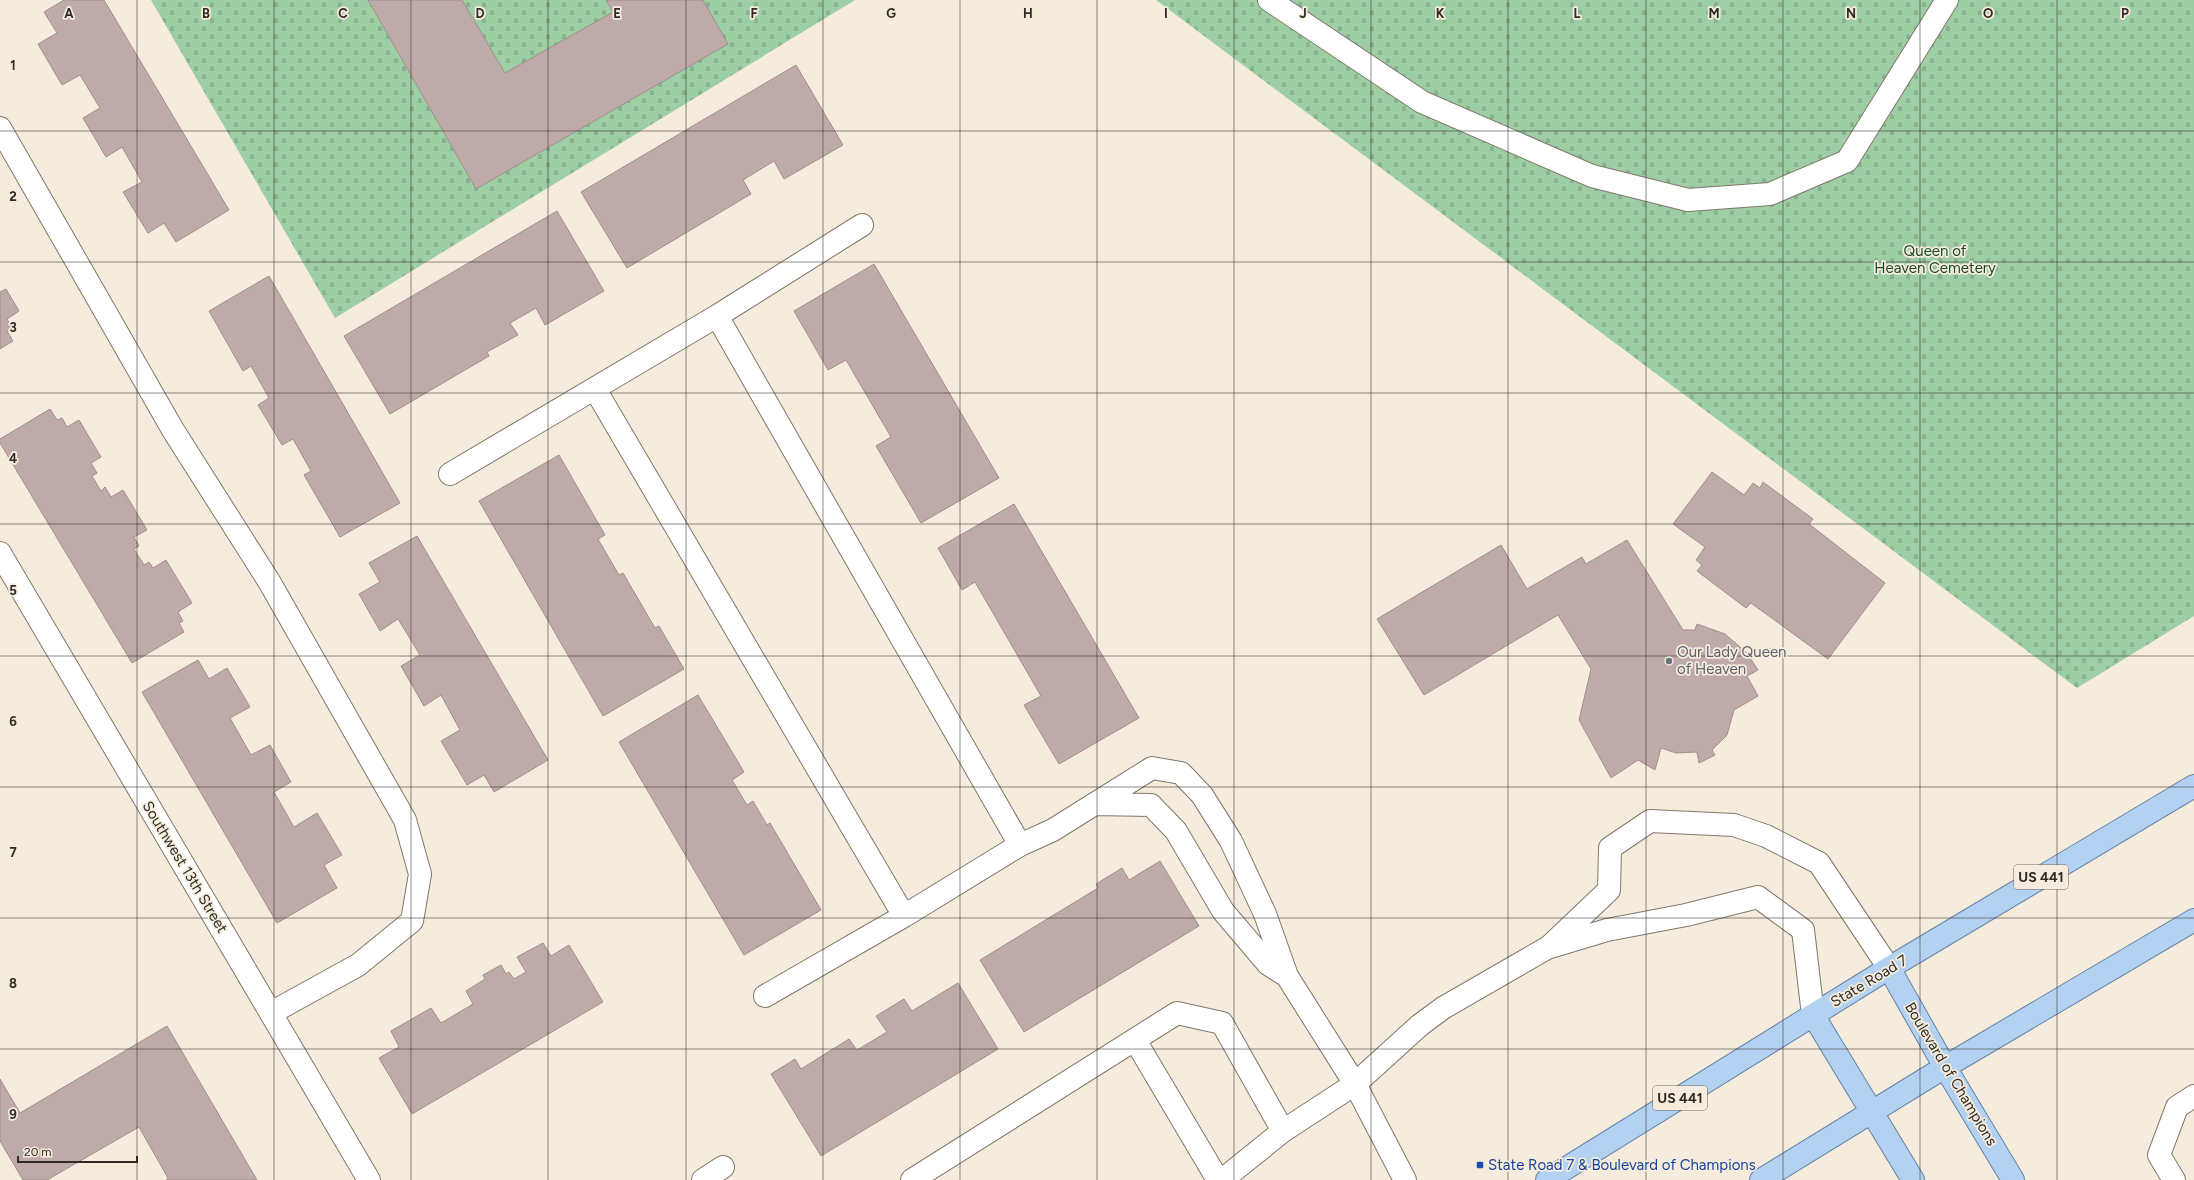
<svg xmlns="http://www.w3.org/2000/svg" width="2194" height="1180" viewBox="0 0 2194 1180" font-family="Figtree,sans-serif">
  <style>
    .cemetery { fill: url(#cemetery-stones) }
    .building { fill: #beaba9; stroke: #a08e8b }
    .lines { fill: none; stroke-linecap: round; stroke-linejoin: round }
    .service-casing { stroke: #81786b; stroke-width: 24 }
    .minor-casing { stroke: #81786b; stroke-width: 24 }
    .primary-casing { stroke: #6483a4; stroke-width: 24 }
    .service { stroke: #fff; stroke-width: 22 }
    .minor { stroke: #fff; stroke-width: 22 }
    .primary { stroke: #b3d1f1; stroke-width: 22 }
    .grid { fill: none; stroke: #2f2b25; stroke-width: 1; stroke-opacity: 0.55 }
    .worship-dot { fill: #6b7280; stroke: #f6ecdd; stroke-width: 1.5 }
    .transit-dot { fill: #1a4fb4; stroke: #f6ecdd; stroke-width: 1.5 }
    .labels { text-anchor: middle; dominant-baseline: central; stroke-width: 3.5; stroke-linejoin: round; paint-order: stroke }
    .shield { fill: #f6ecdd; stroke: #6b655c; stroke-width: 1 }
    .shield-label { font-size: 14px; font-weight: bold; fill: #2f2b25 }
    .park-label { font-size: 15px; fill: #154c24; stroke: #f6ecdd }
    .worship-label { font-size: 15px; fill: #5b616d; stroke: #f6ecdd; text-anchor: start }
    .street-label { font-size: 15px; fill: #2f2b25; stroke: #f6ecdd }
    .transit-label { font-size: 15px; fill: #164399; stroke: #f6ecdd; text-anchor: start }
    .grid-label { font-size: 13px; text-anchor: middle; font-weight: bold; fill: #2f2b25; stroke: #f6ecdd; stroke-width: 3.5; stroke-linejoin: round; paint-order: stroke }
  </style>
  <defs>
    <pattern id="cemetery-stones" width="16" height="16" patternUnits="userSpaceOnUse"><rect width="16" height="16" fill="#9dcea4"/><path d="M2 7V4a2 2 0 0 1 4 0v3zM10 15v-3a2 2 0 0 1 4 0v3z" fill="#88b18d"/></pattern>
  </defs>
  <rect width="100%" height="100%" fill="#f6ecdd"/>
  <path class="cemetery" d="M151,0H855L335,318Z
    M1156,0H2194V616L2077,688Z"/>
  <path class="building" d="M64,0H104L229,210L176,242L164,223L148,233L123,192L142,182L122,147L106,157L83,118L100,108L80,75L62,85L38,44L57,33L44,12Z
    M368,0H462L505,73L613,12L606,0H703L728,44L476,189Z
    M796,65L843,145L784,179L774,161L743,180L751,194L627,268L581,192Z
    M557,211L604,291L545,325L536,308L510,323L518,335L487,352L489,356L390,414L344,336Z
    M874,264L999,478L921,523L876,446L891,437L846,360L828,370L794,311Z
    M269,276L400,503L340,537L304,475L311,471L293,439L282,445L258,405L269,398L251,366L243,371L209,311Z
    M6,289L19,311L7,319L12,328L7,331L13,341L0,349V292Z
    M50,409L57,420L62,418L67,427L79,420L101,457L91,463L97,473L92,476L101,491L105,487L111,497L123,490L147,530L134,537L139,546L134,549L144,565L149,562L153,568L166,560L192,603L178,612L183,621L179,623L184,632L132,663L0,443V439Z
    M559,455L605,535L598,539L619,575L623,573L655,628L659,626L684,669L603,716L479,501Z
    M1712,472L1744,495L1753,483L1760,488L1763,482L1813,519L1809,524L1885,583L1828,659L1751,603L1746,608L1697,571L1702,565L1696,560L1705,547L1673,524Z
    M1014,504L1139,718L1059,764L1024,705L1041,696L975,582L962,590L938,548Z
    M417,536L548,760L494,792L484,775L467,785L441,741L460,730L441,695L424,706L401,666L420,655L398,619L380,631L359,594L380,582L369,563Z
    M1627,540L1683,630H1695L1697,624L1725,634L1747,653L1758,670L1747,676L1758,696L1734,710L1727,735L1712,750L1715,755L1699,763L1697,752L1676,753L1661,748L1655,770L1638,760L1611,778L1579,720L1591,669L1558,615L1424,695L1377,619L1501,545L1527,589L1582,557L1586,564Z
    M198,660L209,679L227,668L250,707L230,718L251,755L270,745L291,782L274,792L294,827L317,813L342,855L324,865L337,888L277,923L142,692Z
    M698,695L744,772L732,780L747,805L753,801L767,825L770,823L821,910L744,955L619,742Z
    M1160,861L1199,926L1024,1032L980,960L1098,888L1096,884L1122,868L1129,880Z
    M543,943L551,956L569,945L603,1002L412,1114L379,1058L399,1047L391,1031L431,1008L441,1023L473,1004L466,991L485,979L483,975L501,965L506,974L509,972L514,979L526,972L517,957Z
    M958,983L998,1049L821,1156L771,1074L795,1059L801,1069L849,1039L857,1050L887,1032L876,1016L904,999L912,1011Z
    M167,1026L257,1180H166L168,1178L139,1127L47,1180H23L0,1141V1079L20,1113Z"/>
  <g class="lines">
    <g class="service-casing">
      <path id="service" d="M1269,0L1422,102L1592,176L1688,200L1770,194L1847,161L1947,0
        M0,128L173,430L270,583L405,820L420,874L412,921L358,965L271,1013
        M1550,946L1609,890L1610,848L1650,821L1734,825L1766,836L1819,863L1889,968
        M1135,1040L1218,1180
        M703,1180L723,1167
        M912,1180L1177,1013L1222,1023L1283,1131L1355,1084L1420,1025L1443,1008L1547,948L1607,930L1686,915L1758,897L1803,930L1813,1015
        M1222,1180L1283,1131
        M2174,1180L2159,1155L2177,1107L2194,1096"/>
    </g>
    <g class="minor-casing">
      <path id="minor" d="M717,316L1020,845
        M595,389L904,916
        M450,474L717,316L862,225
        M0,553L369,1180
        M1094,804L1151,805L1176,831L1223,911L1268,964L1287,976
        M765,996L904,916L1020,845L1053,830L1152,768L1181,773L1202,795L1231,841L1265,914L1287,976L1355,1084L1405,1180"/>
    </g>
    <g class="primary-casing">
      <path id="primary" d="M1889,968L1945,1067L2013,1180
        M1813,1015L1913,1180
        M1547,1180L1889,968L2194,786
        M1761,1180L1945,1067L2194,920"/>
    </g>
    <use href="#service" class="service"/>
    <use href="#minor" class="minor"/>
    <use href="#primary" class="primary"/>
  </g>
  <path class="grid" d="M137,0V1180M274,0V1180M411,0V1180M548,0V1180M686,0V1180M823,0V1180M960,0V1180M1097,0V1180M1234,0V1180M1371,0V1180M1508,0V1180M1646,0V1180M1783,0V1180M1920,0V1180M2057,0V1180M0,131H2194M0,262H2194M0,393H2194M0,524H2194M0,656H2194M0,787H2194M0,918H2194M0,1049H2194"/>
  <circle class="worship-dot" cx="1669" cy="661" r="4"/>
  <rect class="transit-dot" x="1476" y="1161" width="8" height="8" rx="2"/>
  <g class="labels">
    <g class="shield">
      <rect x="2014" y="865" width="54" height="24" rx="3"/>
      <rect x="1653" y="1086" width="54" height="24" rx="3"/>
    </g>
    <g class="shield-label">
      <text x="2041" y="877">US 441</text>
      <text x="1680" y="1098">US 441</text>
    </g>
    <g class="park-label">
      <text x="1935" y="251">Queen of<tspan x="1935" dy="17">Heaven Cemetery</tspan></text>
    </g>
    <g class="worship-label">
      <text x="1677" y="652">Our Lady Queen<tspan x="1677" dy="17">of Heaven</tspan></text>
    </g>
    <g class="street-label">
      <text transform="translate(185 867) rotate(59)">Southwest 13th Street</text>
      <text transform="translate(1869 981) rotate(-31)">State Road 7</text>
      <text transform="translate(1951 1074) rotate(59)">Boulevard of Champions</text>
    </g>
    <g class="transit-label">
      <text x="1488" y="1165">State Road 7 &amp; Boulevard of Champions</text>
    </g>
  </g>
  <g class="grid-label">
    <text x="69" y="18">A</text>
    <text x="206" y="18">B</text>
    <text x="343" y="18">C</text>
    <text x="480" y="18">D</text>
    <text x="617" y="18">E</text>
    <text x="754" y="18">F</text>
    <text x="891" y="18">G</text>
    <text x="1028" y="18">H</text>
    <text x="1166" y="18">I</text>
    <text x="1303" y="18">J</text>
    <text x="1440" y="18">K</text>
    <text x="1577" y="18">L</text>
    <text x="1714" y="18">M</text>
    <text x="1851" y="18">N</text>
    <text x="1988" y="18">O</text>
    <text x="2125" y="18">P</text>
    <text x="13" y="70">1</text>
    <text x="13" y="201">2</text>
    <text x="13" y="332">3</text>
    <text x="13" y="463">4</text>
    <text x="13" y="595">5</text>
    <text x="13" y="726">6</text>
    <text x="13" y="857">7</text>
    <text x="13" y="988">8</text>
    <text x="13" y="1119">9</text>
  </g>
  <path d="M18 1156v6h119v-6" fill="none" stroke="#2f2b25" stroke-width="2"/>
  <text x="24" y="1156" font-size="12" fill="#2f2b25" stroke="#f6ecdd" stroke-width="3" paint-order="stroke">20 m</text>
</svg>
